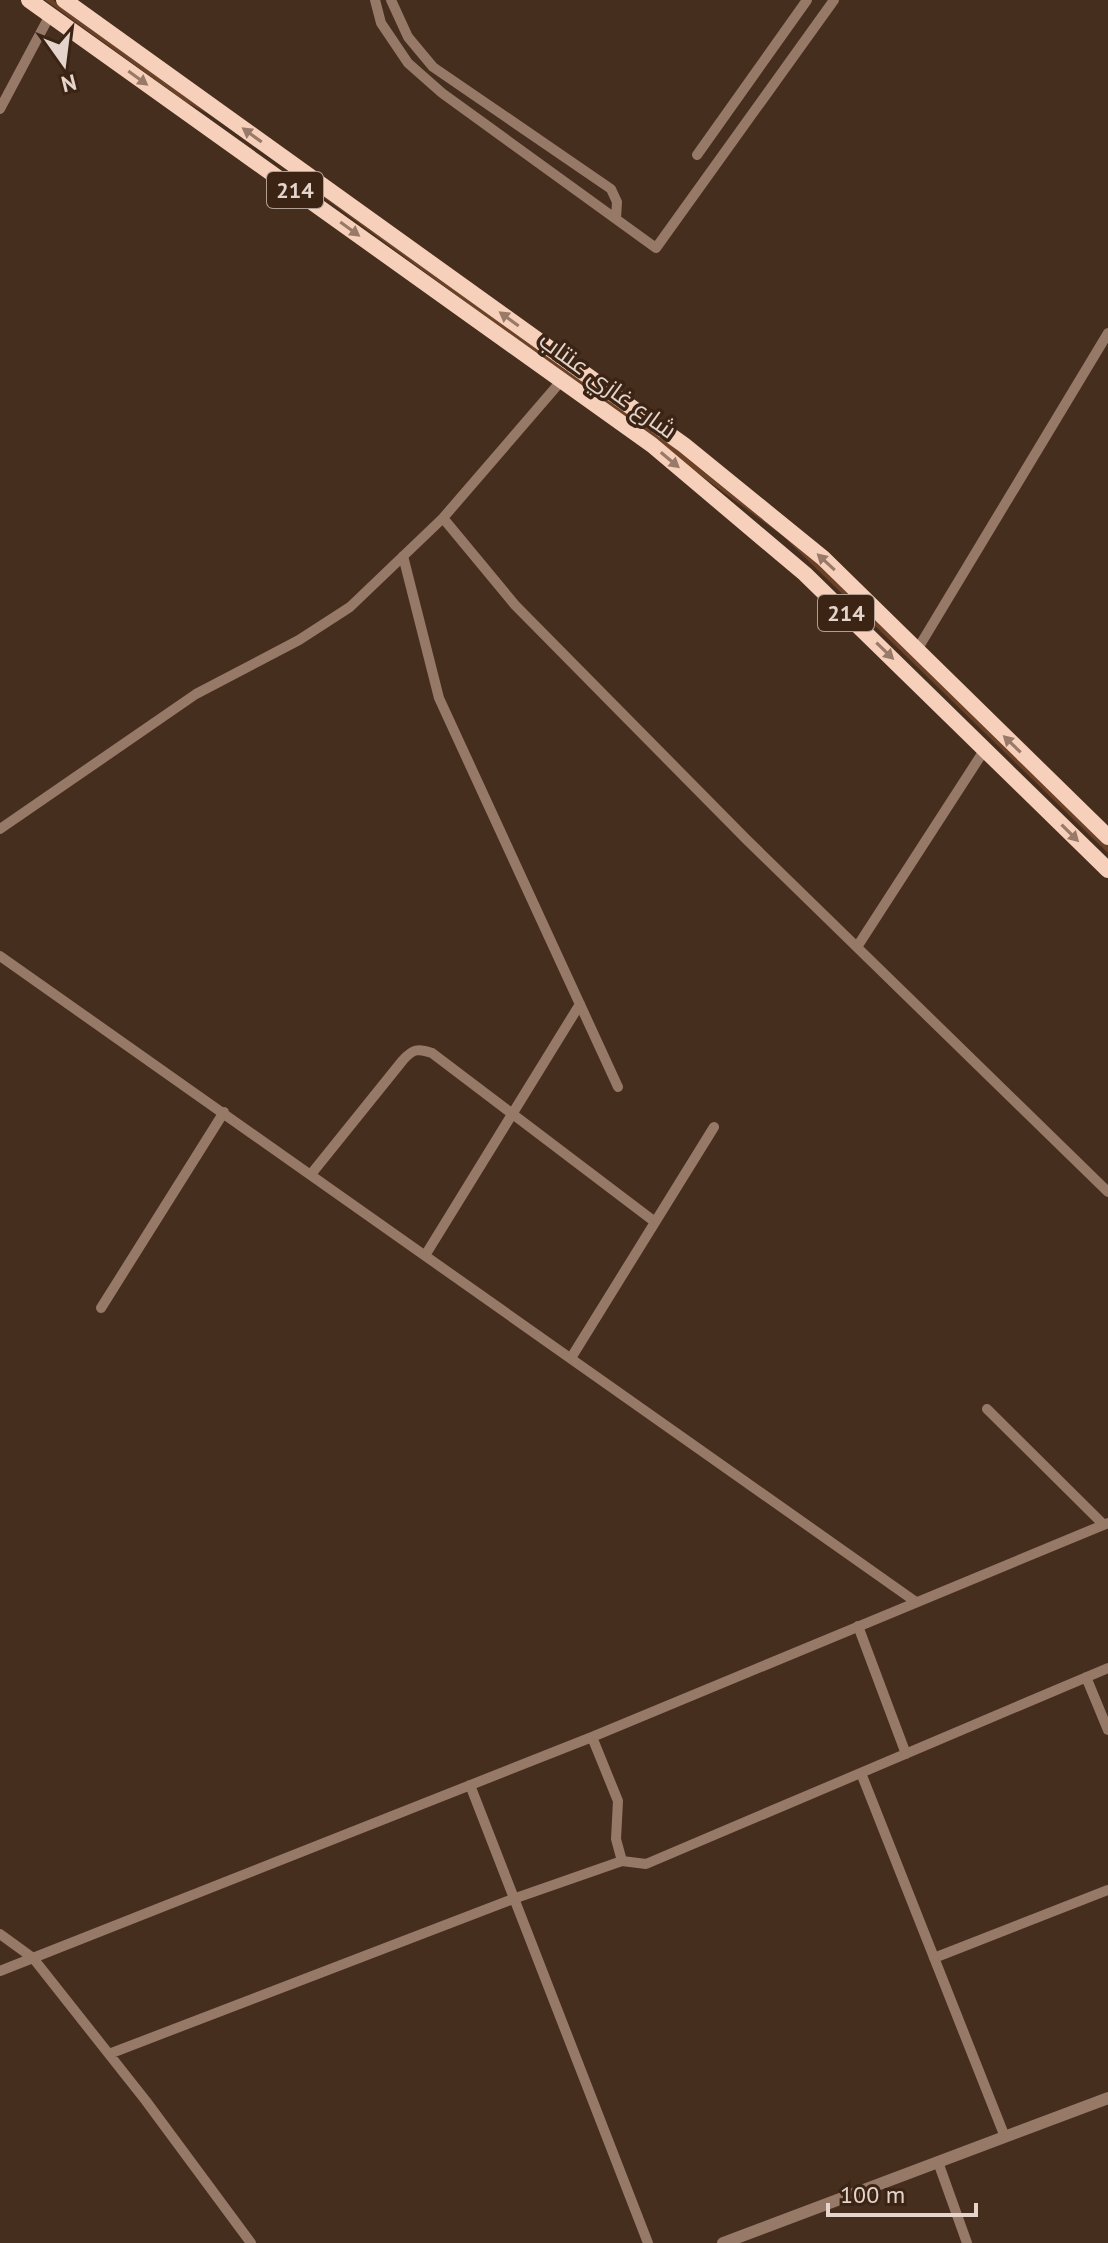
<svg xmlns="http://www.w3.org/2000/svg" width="1108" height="2243" viewBox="0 0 1108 2243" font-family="'PT Sans',Cairo,sans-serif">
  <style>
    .green { fill: #6b4128 }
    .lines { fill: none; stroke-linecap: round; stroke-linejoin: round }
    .minor { stroke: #977967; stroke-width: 10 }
    .tertiary { stroke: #977967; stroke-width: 12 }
    .trunk { stroke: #f6d0ba; stroke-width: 16 }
    .oneway { fill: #997a68 }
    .labels { text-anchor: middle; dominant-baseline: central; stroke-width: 7; stroke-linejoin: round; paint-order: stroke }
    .shield { fill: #3c2415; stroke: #b29f94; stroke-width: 2 }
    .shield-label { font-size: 22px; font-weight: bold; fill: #e4d4cb }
    .street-label { font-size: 24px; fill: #e4d4cb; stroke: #3c2415 }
  </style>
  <rect width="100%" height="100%" fill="#462e1f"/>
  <path class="green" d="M45,0H53L209,114L186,102Z
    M296,177L677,447L790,536L1108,845V853L783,536Z"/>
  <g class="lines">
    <path class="minor" d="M375,0L381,23L408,63L442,93L656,248L834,0
      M391,0L408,37L433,67L611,189L617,202L616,218
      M0,109L50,15
      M697,155L807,0
      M443,518L515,605L747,840L1108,1192
      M403,556L439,698L618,1087
      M917,650L1108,333
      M0,829L196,694L299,640L350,607L443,518L562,380
      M857,947L985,749
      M0,956L916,1602
      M312,1173L403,1060C413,1049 418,1048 432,1053L655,1222
      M426,1254L580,1004
      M101,1308L224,1112
      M571,1358L714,1127
      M987,1409L1104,1525
      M858,1626L906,1754
      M1086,1677L1108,1730
      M592,1737L618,1801L616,1839L622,1861
      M861,1773L1005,2137
      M470,1785L648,2243
      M0,1934L33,1958L146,2101L251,2243
      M934,1958L1108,1890
      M0,1971L592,1737L1108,1523
      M109,2054L513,1899L622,1861L646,1864L1108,1668
      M938,2162L967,2243"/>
    <path class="tertiary" d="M723,2243L1108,2098"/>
    <path class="trunk" d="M29,0L652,445L805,574L1108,870
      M64,0L684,445L823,558L1108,837"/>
  </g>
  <defs><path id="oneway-solid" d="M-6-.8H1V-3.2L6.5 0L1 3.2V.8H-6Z" transform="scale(2)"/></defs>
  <g class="oneway">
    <use href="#oneway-solid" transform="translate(138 78) rotate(36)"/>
    <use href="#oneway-solid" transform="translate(252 135) rotate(-144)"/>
    <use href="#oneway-solid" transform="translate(350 229) rotate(36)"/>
    <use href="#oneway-solid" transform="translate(509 319) rotate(-144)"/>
    <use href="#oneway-solid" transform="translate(670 460) rotate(40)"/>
    <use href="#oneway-solid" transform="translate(826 562) rotate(-137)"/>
    <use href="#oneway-solid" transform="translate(885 651) rotate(44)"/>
    <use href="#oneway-solid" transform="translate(1012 744) rotate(-136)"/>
    <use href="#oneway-solid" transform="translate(1070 833) rotate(45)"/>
  </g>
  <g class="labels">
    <g class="shield">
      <rect x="267" y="172" width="56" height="36" rx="6"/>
      <rect x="818" y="595" width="56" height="36" rx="6"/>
    </g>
    <g class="shield-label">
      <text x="295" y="190">214</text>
      <text x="846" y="613">214</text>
    </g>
    <g class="street-label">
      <text transform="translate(608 385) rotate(36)">شارع غازي عنتاب</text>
    </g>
  </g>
  <g transform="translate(64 64) rotate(166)" stroke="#3c2415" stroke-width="6" paint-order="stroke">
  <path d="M0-6L14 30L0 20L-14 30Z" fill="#e4d4cb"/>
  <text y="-12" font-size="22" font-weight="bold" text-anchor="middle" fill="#e4d4cb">N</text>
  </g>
  <path d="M828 2203v12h148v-12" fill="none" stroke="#e4d4cb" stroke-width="4"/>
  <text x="840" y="2203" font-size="24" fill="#e4d4cb" stroke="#3c2415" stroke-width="6" paint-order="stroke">100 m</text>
</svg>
